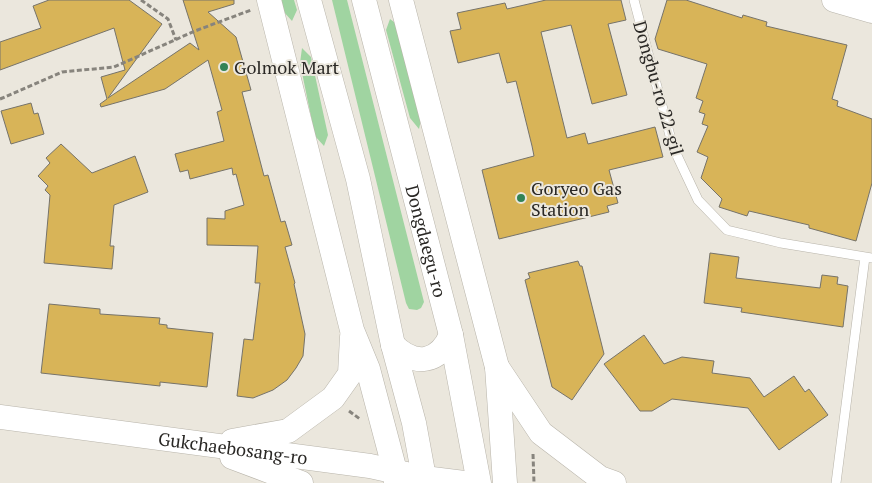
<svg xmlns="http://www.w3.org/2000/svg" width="872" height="483" viewBox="0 0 872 483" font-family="'PT Serif',serif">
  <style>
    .green { fill: #a0d4a1 }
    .building { fill: #d8b458; stroke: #76736a }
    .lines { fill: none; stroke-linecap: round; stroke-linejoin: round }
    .lane-casing { stroke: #b8b4aa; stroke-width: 10 }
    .secondary-casing { stroke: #b8b4aa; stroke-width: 25 }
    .path { stroke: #87847d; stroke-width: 3; stroke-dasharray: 5 2.5; stroke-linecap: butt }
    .lane { stroke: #fff; stroke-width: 9 }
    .secondary { stroke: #fff; stroke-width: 24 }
    .poi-dot { fill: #328355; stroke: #ebe7dd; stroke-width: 2 }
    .labels { text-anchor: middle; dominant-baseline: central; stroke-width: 4; stroke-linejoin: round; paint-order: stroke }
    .poi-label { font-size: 18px; fill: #2a2825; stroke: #ebe7dd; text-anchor: start }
    .street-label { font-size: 18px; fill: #2a2825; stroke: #ebe7dd }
  </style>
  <rect width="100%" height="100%" fill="#ebe7dd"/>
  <path class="green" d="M281,0H294L297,10L292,21L283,11Z
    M332,0H347L424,302L421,308L417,310L409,309L406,303Z
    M390,19L398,25L422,116L419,129L410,118L386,30Z
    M302,48L311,57L328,135L324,146L315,136L300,63Z"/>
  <path class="building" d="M49,0H129L162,24L108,98L190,43L199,50L183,0H234V4L208,12L236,37L251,90L242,92L264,176L268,175L281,222L285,221L292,245L285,247L295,283L294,284L305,334L303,356L296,368L287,380L273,390L253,398L237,396L244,339L253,340L260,283H255L258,246L207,245V218L225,219V211L244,205L236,174L233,175L232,168L190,179L188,170L180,172L175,154L224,141L217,112L222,110L208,60L165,89L101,107L100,104L107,99L101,77L125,70L114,28L0,70V42L41,28L33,6Z
    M546,0H621L626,20L608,24L627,95L592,104L571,25L541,32L567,138L585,133L588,144L655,127L663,157L609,170L618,203L607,206L609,212L499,239L482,170L534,156L532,146L516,81L507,83L499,53L458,63L450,31L461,29L457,13L505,3L507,9Z
    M667,0H686L742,18L743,15L767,22L766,26L847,45L832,99L838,101L837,106L872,119V183L856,241L809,228V225L749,211L747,216L719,207L722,199L701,178L708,157L697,152L708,126L702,124L705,114L699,112L703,101L696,98L707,64L658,49L655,39Z
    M31,103L34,114L38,113L44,134L11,144L1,111Z
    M61,144L92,173L135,156L148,192L114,205L110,246H114L112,269L44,263L50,195L45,190L48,186L38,176L50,163L46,158Z
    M710,253L739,257L736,278L820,288L822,275L838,277L837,284L848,286L843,327L741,312L742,308L704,303Z
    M578,261L580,266H582L604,354L572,400L552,387L525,280L530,278L528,273Z
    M49,304L100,309V314L160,318L159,324L167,325V328L213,333L207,387L160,382V386L41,373Z
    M644,335L664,364L682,357L714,361L712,373L750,378L764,397L794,376L805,392L809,389L828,415L779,450L748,408L672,399L652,411H640L604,364Z"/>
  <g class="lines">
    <g class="lane-casing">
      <path id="lane" d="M634,0L673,147L698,200L727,230L781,243L872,258
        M836,483L865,257"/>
    </g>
    <g class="secondary-casing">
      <g id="secondary">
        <path d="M269,0L352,330L368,369L395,471L396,483"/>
        <path d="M309,0L358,179L393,345L414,423L425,483"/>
        <path id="s1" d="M364,0L451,335L479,483"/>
        <path d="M401,0L497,367L505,483"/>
        <path d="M834,0L872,11"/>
        <path d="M393,345C415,367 439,363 451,335"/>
        <path d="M497,367L541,433L600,478L614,483"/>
        <path id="s2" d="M0,417L370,466L424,478L464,483"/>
        <path d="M232,441L288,431L333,398L350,374L352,337"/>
        <path d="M232,457L301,483"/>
      </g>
    </g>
    <path class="path" d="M141,0L168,19L176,40
      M0,99L62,72L114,67L195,31L251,10
      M349,411L360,419
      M533,454L534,483"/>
    <use href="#lane" class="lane"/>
    <use href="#secondary" class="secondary"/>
  </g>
  <g class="poi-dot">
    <circle cx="224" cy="67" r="5"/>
    <circle cx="521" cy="198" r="5"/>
  </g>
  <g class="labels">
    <g class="poi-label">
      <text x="234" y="67">Golmok Mart</text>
      <text x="531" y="188">Goryeo Gas<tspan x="531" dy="21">Station</tspan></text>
    </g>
    <g class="street-label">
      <text transform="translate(659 88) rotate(74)">Dongbu-ro 22-gil</text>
      <text stroke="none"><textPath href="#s1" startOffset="249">Dongdaegu-ro</textPath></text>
      <text stroke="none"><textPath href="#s2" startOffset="235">Gukchaebosang-ro</textPath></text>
    </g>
  </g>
</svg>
